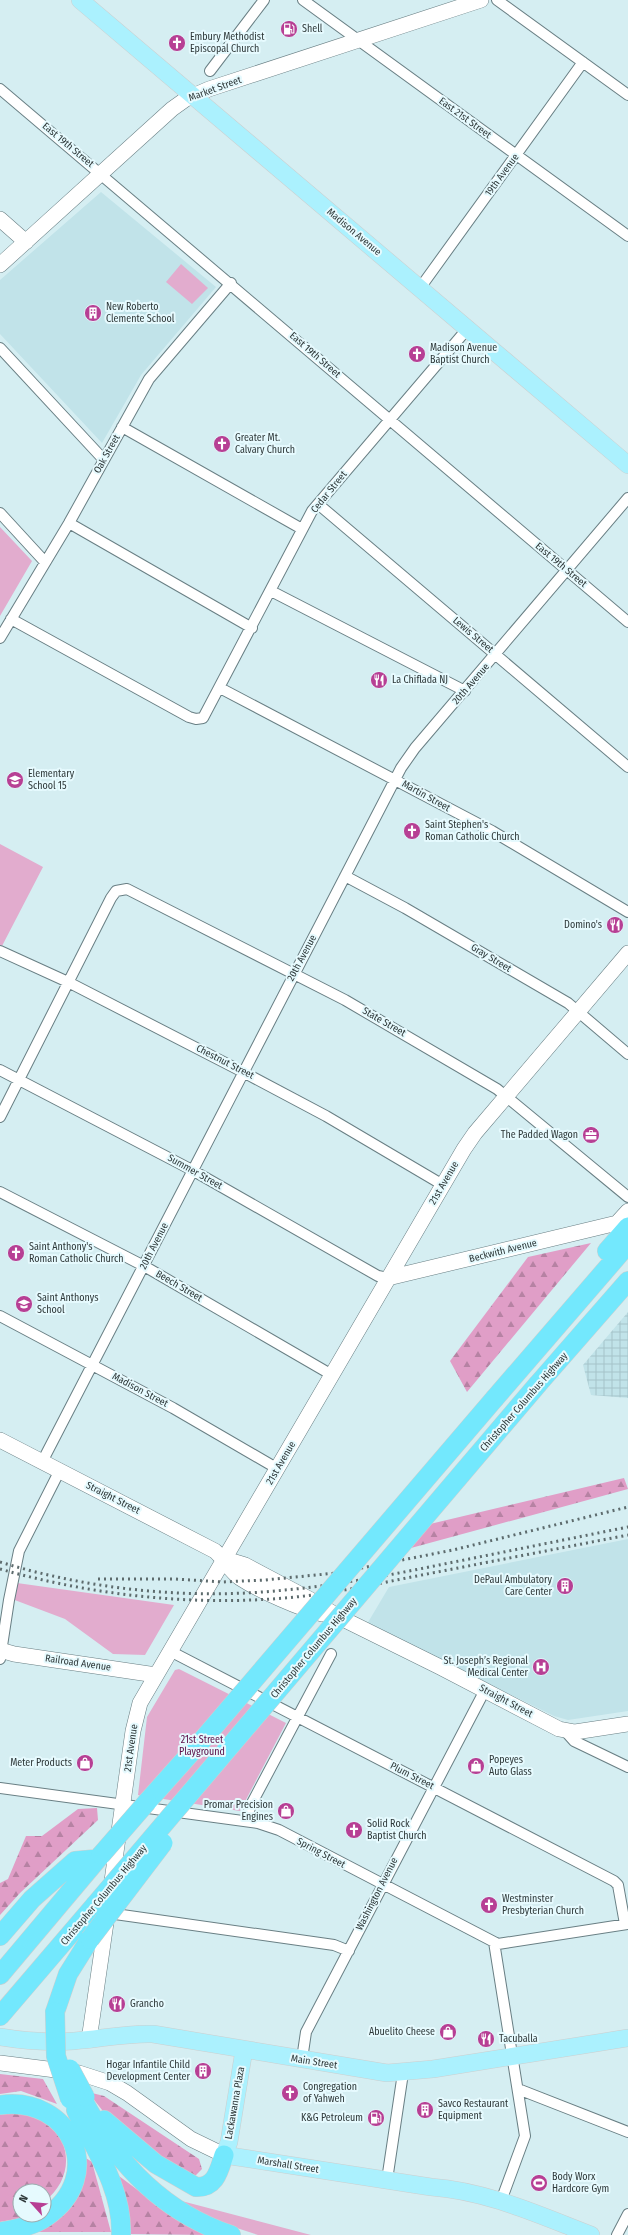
<svg xmlns="http://www.w3.org/2000/svg" width="628" height="2235" viewBox="0 0 628 2235" font-family="'Fira Sans Condensed',sans-serif">
  <style>
    .built { fill: #c1e3e9 }
    .industrial { fill: url(#industrial-grid) }
    .green { fill: #e2acce }
    .forest { fill: url(#forest-firs) }
    .lines { fill: none; stroke-linecap: round; stroke-linejoin: round }
    .street-casing { stroke: #697f84; stroke-width: 12 }
    .secondary-casing { stroke: #697f84; stroke-width: 16 }
    .primary-casing { stroke: #cdcfcf; stroke-width: 18 }
    .highway-casing { stroke: #cdcfcf; stroke-width: 20 }
    .street { stroke: #fff; stroke-width: 10 }
    .secondary { stroke: #fff; stroke-width: 15 }
    .primary { stroke: #abf1fe; stroke-width: 17 }
    .highway { stroke: #73e8fd; stroke-width: 19 }
    .rail { stroke: #5d6b6d; stroke-width: 3; stroke-dasharray: 2 4; stroke-linecap: butt }
    .highway-bridge-casing { stroke: #cdcfcf; stroke-width: 20; stroke-linecap: butt }
    .highway-bridge { stroke: #73e8fd; stroke-width: 19 }
    .labels { text-anchor: middle; dominant-baseline: central; stroke-width: 4; stroke-linejoin: round; paint-order: stroke }
    .poi-label { font-size: 10px; fill: #2e3839; stroke: #e6fafe; text-anchor: start }
    .street-label { font-size: 10px; fill: #2e3839; stroke: #e6fafe }
    .park-label { font-size: 10px; fill: #5a0d46; stroke: #e6fafe }
  </style>
  <defs>
    <pattern id="industrial-grid" width="8" height="8" patternUnits="userSpaceOnUse"><rect width="8" height="8" fill="#c1e3e9"/><path d="M0 4h8M4 0v8" fill="none" stroke="#a6c4c9"/></pattern>
    <pattern id="forest-firs" width="22" height="20" patternUnits="userSpaceOnUse"><rect width="22" height="20" fill="#e09ec7"/><path d="M5 1l3.5 6h-7zM16 11l3.5 6h-7z" fill="#b682a3"/></pattern>
  </defs>
  <rect width="100%" height="100%" fill="#d5eef2"/>
  <path class="built" d="M101,192L216,287L141,375L102,443L0,334V280Z
    M628,1539V1711L568,1720L554,1716L367,1624L389,1587Z"/>
  <path class="industrial" d="M628,1312V1398L591,1395L583,1365Z"/>
  <path class="green" d="M181,264L208,288L192,304L166,282Z
    M0,527L32,561L0,616Z
    M0,844L43,867L2,946L0,945Z
    M17,1583L174,1605L145,1655L113,1654L65,1619L12,1599Z
    M179,1669L286,1723L240,1811L138,1795L147,1717L175,1670Z
    M174,2199L311,2235H258L206,2218Z"/>
  <path class="forest" d="M591,1243L467,1392L450,1361L528,1257Z
    M624,1478L628,1489L411,1548L430,1524Z
    M97,1808L98,1820L20,1893L0,1915V1883L8,1879L26,1836H42L78,1809Z
    M0,2074L43,2079L57,2104L21,2091L0,2094Z
    M88,2092L104,2096L199,2159L202,2169L193,2178L113,2124Z
    M27,2108C35,2113 47,2119 53,2126C73,2151 70,2182 44,2202V2191H20V2215H26L22,2218L0,2222V2110Z
    M83,2156L92,2162L111,2232H30L75,2198Z
    M115,2173L171,2215L210,2235L127,2234Z"/>
  <g class="lines">
    <g class="street-casing">
      <path id="street" d="M303,0L628,236
        M497,0L628,95
        M210,71L264,0
        M0,89L628,622
        M420,288L583,62
        M0,348L104,460
        M122,427L302,529
        M318,504L628,767
        M0,513L45,562
        M69,523L252,628
        M271,591L465,691
        M11,619L189,717L196,719L203,718L312,511L468,328
        M0,638L69,523L149,379L231,283
        M220,688L492,831L628,912
        M345,876L405,908L568,1003L628,1054
        M0,951L68,982L243,1072L326,1116L443,1185
        M0,1070L192,1170L378,1276L388,1278
        M0,1117L111,898L116,891L127,889L345,1000L497,1089L628,1197
        M0,1192L144,1266L332,1375
        M0,1316L173,1408L278,1469
        M42,1462L401,768L415,748L628,498
        M170,1651L614,1881L618,1885L625,1924
        M0,1659L9,1600L19,1551L60,1470
        M566,1732L574,1741L628,1767
        M0,1788L258,1823L279,1830L498,1944L628,1924
        M245,1821L252,1803L331,1654
        M108,1913L334,1945L349,1951
        M494,1942L525,2136L501,2201
        M302,2059L306,2032L485,1690
        M518,2089L628,2132
        M387,2180L403,2073
        M617,2235L628,2214"/>
    </g>
    <g class="secondary-casing">
      <path id="secondary" d="M0,219L26,242
        M0,265L172,109L186,99L209,89L481,0
        M388,1278L617,1223L628,1211
        M0,1440L215,1551C224,1559 231,1572 240,1578C260,1591 300,1609 322,1614
        M225,1559L245,1565L311,1600L339,1617L440,1667L559,1729L575,1732L628,1724
        M0,1650L14,1654L156,1675
        M111,1888L133,1731L140,1703L464,1149L475,1133L628,953
        M89,2040L107,1916
        M0,2063L79,2073L110,2083L127,2093L191,2139L224,2155"/>
    </g>
    <g class="primary-casing">
      <path id="primary" d="M80,0L628,465
        M0,2037C24,2041 49,2043 74,2041C101,2039 126,2033 153,2034L387,2073L433,2069L628,2038
        M244,2050L229,2142L224,2155L431,2187C487,2191 539,2215 591,2235"/>
    </g>
    <g class="highway-casing">
      <path id="highway" d="M607,1251L628,1227
        M538,1384L628,1281
        M495,1398L628,1244
        M147,1802L205,1737
        M0,1936L32,1899L75,1861L97,1859
        M0,1975L101,1855
        M55,2012L68,1974L90,1939
        M0,2016L95,1905
        M82,2098C115,2162 162,2212 231,2235
        M0,2105C71,2095 107,2176 46,2217C33,2226 16,2229 0,2232
        M76,2110C95,2149 123,2190 121,2235
        M104,2120L156,2164L196,2187C216,2188 219,2170 224,2155"/>
    </g>
    <use href="#street" class="street"/>
    <use href="#secondary" class="secondary"/>
    <use href="#primary" class="primary"/>
    <use href="#highway" class="highway"/>
    <path class="rail" d="M0,1562C91,1590 191,1600 285,1590C340,1585 395,1574 449,1563C509,1551 568,1539 628,1527
      M0,1569C92,1595 189,1606 285,1598C333,1594 380,1583 427,1574C494,1561 561,1548 628,1535
      M98,1579H176L222,1582L265,1580L336,1573L453,1550L628,1507"/>
    <g class="highway-bridge-casing">
      <path id="highway-bridge" d="M205,1737L495,1398
        M101,1855L147,1802
        M95,1905L538,1384
        M90,1939L163,1843
        M55,2012L56,2056L70,2099
        M70,2069L85,2097"/>
    </g>
    <use href="#highway-bridge" class="highway-bridge"/>
  </g>
  <defs>
    <g id="fuel-disc" transform="scale(0.9)"><circle r="9.5" fill="#b73f94" stroke="#e6fafe"/><path d="M-5.5-6h7V0h2V4h1.3V-2.5L3-4.5l.8-.8L6-3V5H2.5V1h-1V6h-7ZM-4.2-4.7v3.2H.2V-4.7Z" fill="#fff"/></g>
    <g id="church-disc" transform="scale(0.9)"><circle r="9.5" fill="#b73f94" stroke="#e6fafe"/><path d="M-1.2-6h2.4v3.5h3.3v2.4h-3.3V6h-2.4V-.1h-3.3v-2.4h3.3Z" fill="#fff"/></g>
    <g id="building-disc" transform="scale(0.9)"><circle r="9.5" fill="#b73f94" stroke="#e6fafe"/><path d="M-4-6H4V6H1V3H-1V6H-4ZM-2.5-4.3h1.7v1.8h-1.7ZM.8-4.3h1.7v1.8H.8ZM-2.5-1h1.7V.8h-1.7ZM.8-1h1.7V.8H.8Z" fill="#fff"/></g>
    <g id="restaurant-disc" transform="scale(0.9)"><circle r="9.5" fill="#b73f94" stroke="#e6fafe"/><path d="M-5-6h1v4h1v-4h1v4h1v-4h1v5L-1.5 .5V6h-2V.5L-5-1ZM5-6V6H3V1.5H1.5Q1.5-4 5-6Z" fill="#fff"/></g>
    <g id="school-disc" transform="scale(0.9)"><circle r="9.5" fill="#b73f94" stroke="#e6fafe"/><path d="M0-5L7-2L0 1L-7-2ZM-4 1L0 2.5L4 1V4Q0 6-4 4Z" fill="#fff"/></g>
    <g id="office-disc" transform="scale(0.9)"><circle r="9.5" fill="#b73f94" stroke="#e6fafe"/><path d="M-6-3h4V-5.5h4V-3h4V5H-6ZM-1-4.5V-3h2v-1.5ZM-6 0V1H6V0Z" fill="#fff"/></g>
    <g id="hospital-disc" transform="scale(0.9)"><circle r="9.5" fill="#b73f94" stroke="#e6fafe"/><path d="M-5-5h3v3.5h4V-5h3V5h-3V1.5h-4V5h-3Z" fill="#fff"/></g>
    <g id="shop-disc" transform="scale(0.9)"><circle r="9.5" fill="#b73f94" stroke="#e6fafe"/><path d="M-5-2.5h2.3a2.7 3.5 0 0 1 5.4 0H5L5.5 6h-11ZM-1.5-2.5h3a1.5 2.3 0 0 0-3 0Z" fill="#fff"/></g>
    <g id="stadium-disc" transform="scale(0.9)"><circle r="9.5" fill="#b73f94" stroke="#e6fafe"/><path d="M0-5a6.5 5 0 1 0 0 10a6.5 5 0 1 0 0-10ZM-3.5-1.8h7v3.6h-7Z" fill="#fff"/></g>
  </defs>
  <g fill-rule="evenodd">
    <use href="#fuel-disc" x="289" y="29"/>
    <use href="#church-disc" x="177" y="43"/>
    <use href="#building-disc" x="93" y="313"/>
    <use href="#church-disc" x="417" y="354"/>
    <use href="#church-disc" x="222" y="444"/>
    <use href="#restaurant-disc" x="379" y="680"/>
    <use href="#school-disc" x="15" y="780"/>
    <use href="#church-disc" x="412" y="831"/>
    <use href="#restaurant-disc" x="615" y="925"/>
    <use href="#office-disc" x="591" y="1135"/>
    <use href="#church-disc" x="16" y="1253"/>
    <use href="#school-disc" x="24" y="1304"/>
    <use href="#building-disc" x="565" y="1586"/>
    <use href="#hospital-disc" x="541" y="1667"/>
    <use href="#shop-disc" x="85" y="1763"/>
    <use href="#shop-disc" x="476" y="1766"/>
    <use href="#shop-disc" x="286" y="1811"/>
    <use href="#church-disc" x="354" y="1830"/>
    <use href="#church-disc" x="489" y="1905"/>
    <use href="#restaurant-disc" x="117" y="2004"/>
    <use href="#shop-disc" x="448" y="2032"/>
    <use href="#restaurant-disc" x="486" y="2039"/>
    <use href="#building-disc" x="203" y="2071"/>
    <use href="#church-disc" x="290" y="2093"/>
    <use href="#building-disc" x="425" y="2110"/>
    <use href="#fuel-disc" x="376" y="2118"/>
    <use href="#stadium-disc" x="539" y="2183"/>
  </g>
  <g class="labels">
    <g class="poi-label">
      <text x="302" y="29">Shell</text>
      <text x="190" y="37">Embury Methodist<tspan x="190" dy="12">Episcopal Church</tspan></text>
      <text x="106" y="307">New Roberto<tspan x="106" dy="12">Clemente School</tspan></text>
      <text x="430" y="348">Madison Avenue<tspan x="430" dy="12">Baptist Church</tspan></text>
      <text x="235" y="438">Greater Mt.<tspan x="235" dy="12">Calvary Church</tspan></text>
      <text x="392" y="680">La Chiflada NJ</text>
      <text x="28" y="774">Elementary<tspan x="28" dy="12">School 15</tspan></text>
      <text x="425" y="825">Saint Stephen's<tspan x="425" dy="12">Roman Catholic Church</tspan></text>
      <text x="602" y="925" text-anchor="end">Domino's</text>
      <text x="578" y="1135" text-anchor="end">The Padded Wagon</text>
      <text x="29" y="1247">Saint Anthony's<tspan x="29" dy="12">Roman Catholic Church</tspan></text>
      <text x="37" y="1298">Saint Anthonys<tspan x="37" dy="12">School</tspan></text>
      <text x="552" y="1580" text-anchor="end">DePaul Ambulatory<tspan x="552" dy="12">Care Center</tspan></text>
      <text x="528" y="1661" text-anchor="end">St. Joseph’s Regional<tspan x="528" dy="12">Medical Center</tspan></text>
      <text x="489" y="1760">Popeyes<tspan x="489" dy="12">Auto Glass</tspan></text>
      <text x="72" y="1763" text-anchor="end">Meter Products</text>
      <text x="273" y="1805" text-anchor="end">Promar Precision<tspan x="273" dy="12">Engines</tspan></text>
      <text x="367" y="1824">Solid Rock<tspan x="367" dy="12">Baptist Church</tspan></text>
      <text x="502" y="1899">Westminster<tspan x="502" dy="12">Presbyterian Church</tspan></text>
      <text x="130" y="2004">Grancho</text>
      <text x="435" y="2032" text-anchor="end">Abuelito Cheese</text>
      <text x="499" y="2039">Tacuballa</text>
      <text x="190" y="2065" text-anchor="end">Hogar Infantile Child<tspan x="190" dy="12">Development Center</tspan></text>
      <text x="303" y="2087">Congregation<tspan x="303" dy="12">of Yahweh</tspan></text>
      <text x="438" y="2104">Savco Restaurant<tspan x="438" dy="12">Equipment</tspan></text>
      <text x="363" y="2118" text-anchor="end">K&amp;G Petroleum</text>
      <text x="552" y="2177">Body Worx<tspan x="552" dy="12">Hardcore Gym</tspan></text>
    </g>
    <g class="street-label">
      <text transform="translate(215 89) rotate(-20)">Market Street</text>
      <text transform="translate(465 118) rotate(36)">East 21st Street</text>
      <text transform="translate(68 145) rotate(40)">East 19th Street</text>
      <text transform="translate(502 175) rotate(-54)">19th Avenue</text>
      <text transform="translate(354 232) rotate(40)">Madison Avenue</text>
      <text transform="translate(315 355) rotate(41)">East 19th Street</text>
      <text transform="translate(107 454) rotate(-61)">Oak Street</text>
      <text transform="translate(329 492) rotate(-51)">Cedar Street</text>
      <text transform="translate(561 565) rotate(40)">East 19th Street</text>
      <text transform="translate(473 635) rotate(40)">Lewis Street</text>
      <text transform="translate(471 684) rotate(-49)">20th Avenue</text>
      <text transform="translate(426 796) rotate(29)">Martin Street</text>
      <text transform="translate(302 958) rotate(-62)">20th Avenue</text>
      <text transform="translate(491 958) rotate(31)">Gray Street</text>
      <text transform="translate(384 1022) rotate(30)">State Street</text>
      <text transform="translate(225 1062) rotate(27)">Chestnut Street</text>
      <text transform="translate(195 1172) rotate(29)">Summer Street</text>
      <text transform="translate(444 1183) rotate(-60)">21st Avenue</text>
      <text transform="translate(154 1246) rotate(-63)">20th Avenue</text>
      <text transform="translate(503 1251) rotate(-14)">Beckwith Avenue</text>
      <text transform="translate(179 1286) rotate(30)">Beech Street</text>
      <text transform="translate(140 1390) rotate(28)">Madison Street</text>
      <text transform="translate(524 1402) rotate(-49)">Christopher Columbus Highway</text>
      <text transform="translate(281 1463) rotate(-60)">21st Avenue</text>
      <text transform="translate(113 1498) rotate(27)">Straight Street</text>
      <text transform="translate(314 1648) rotate(-50)">Christopher Columbus Highway</text>
      <text transform="translate(78 1663) rotate(8)">Railroad Avenue</text>
      <text transform="translate(506 1701) rotate(28)">Straight Street</text>
      <text transform="translate(131 1748) rotate(-82)">21st Avenue</text>
      <text transform="translate(412 1776) rotate(27)">Plum Street</text>
      <text transform="translate(321 1853) rotate(28)">Spring Street</text>
      <text transform="translate(377 1894) rotate(-63)">Washington Avenue</text>
      <text transform="translate(104 1895) rotate(-50)">Christopher Columbus Highway</text>
      <text transform="translate(314 2062) rotate(9)">Main Street</text>
      <text transform="translate(235 2103) rotate(-80)">Lackawanna Plaza</text>
      <text transform="translate(288 2165) rotate(9)">Marshall Street</text>
    </g>
    <g class="park-label">
      <text x="202" y="1740">21st Street<tspan x="202" dy="12">Playground</tspan></text>
    </g>
  </g>
  <g transform="translate(32 2203) rotate(297)"><circle r="19" fill="#e6fafe" stroke="#9cacaf"/>
  <path d="M0-3L7 15L0 10L-7 15Z" fill="#b73f94"/>
  <text y="-6" font-size="11" font-weight="bold" text-anchor="middle" fill="#2e3839">N</text>
  </g>
</svg>
